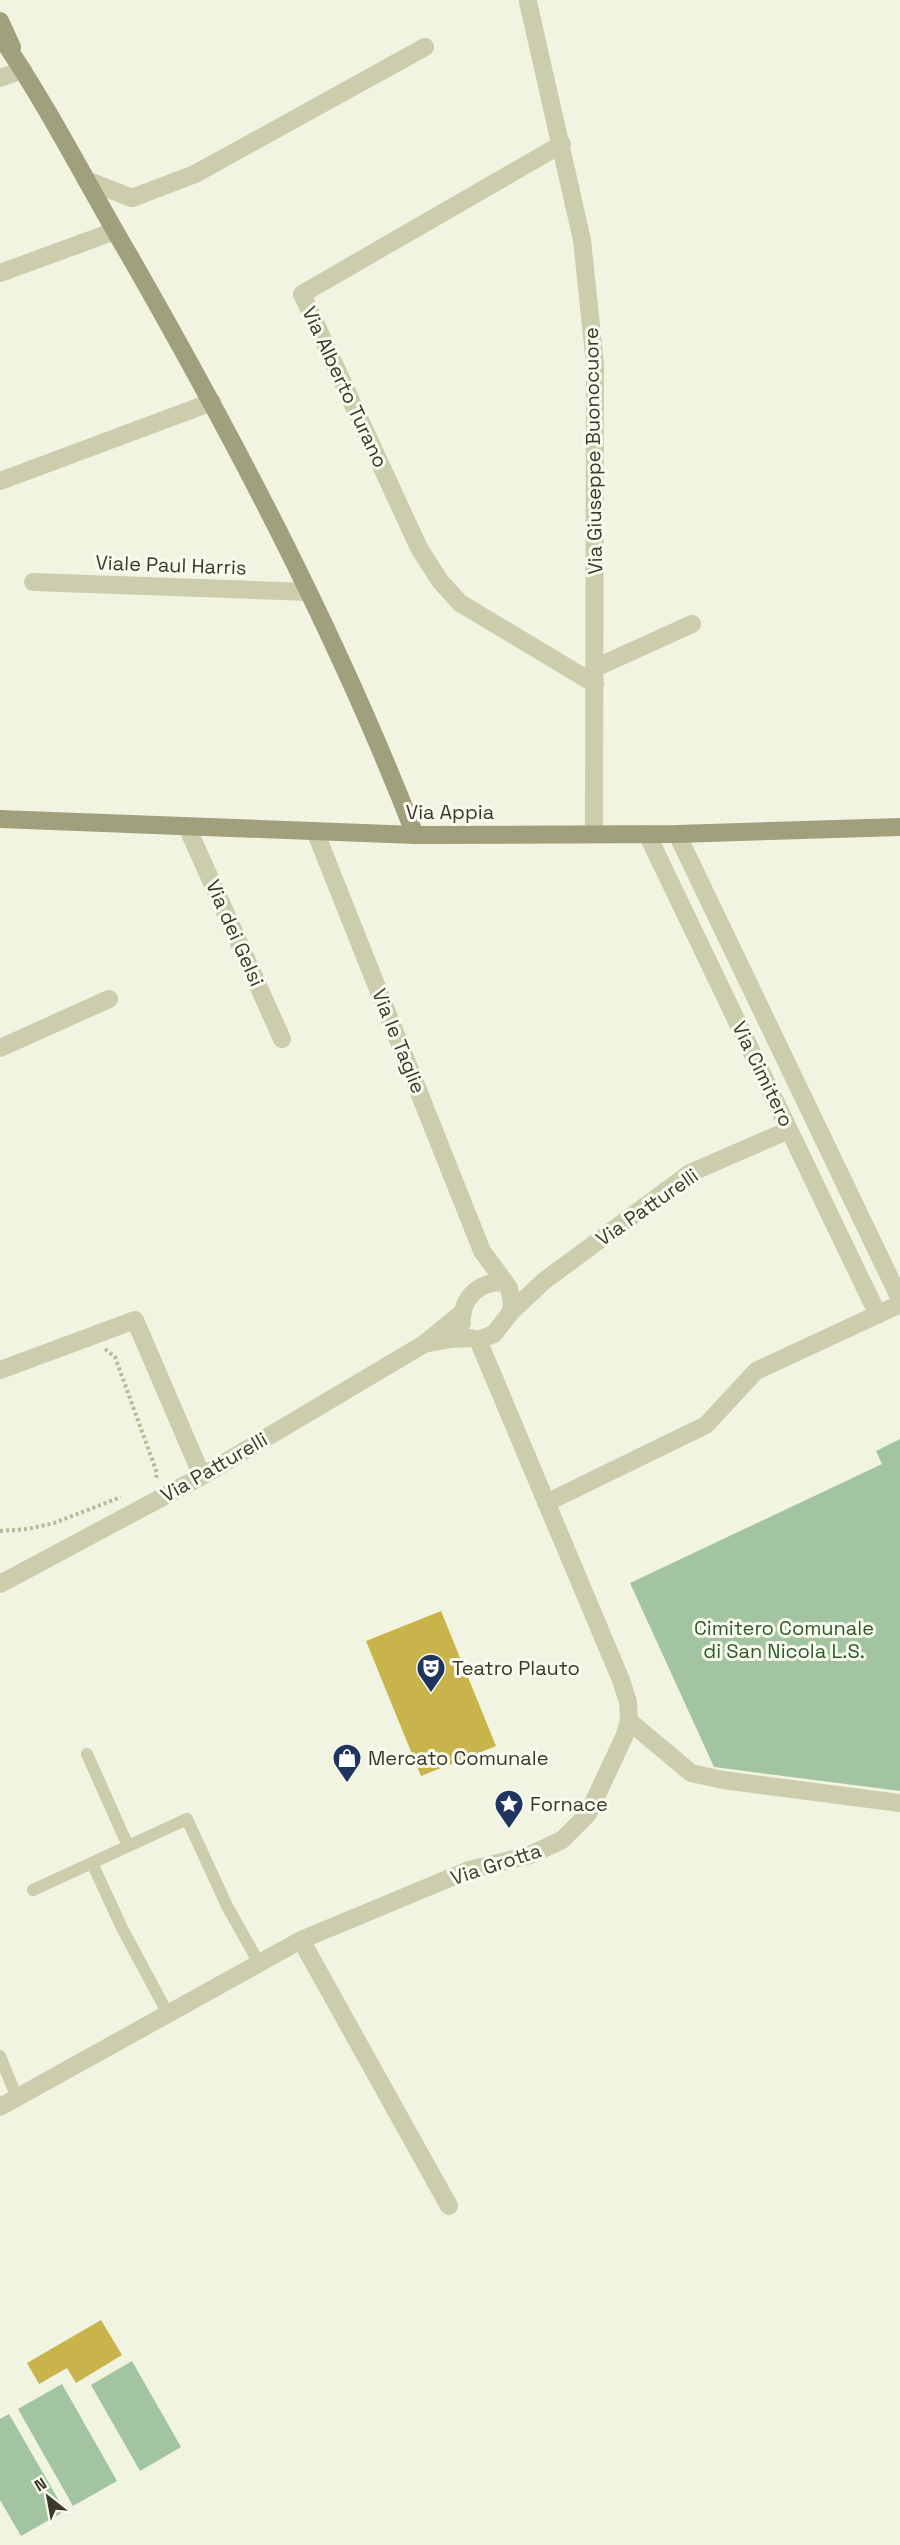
<svg xmlns="http://www.w3.org/2000/svg" width="900" height="2545" viewBox="0 0 900 2545" font-family="'Space Grotesk',sans-serif">
  <style>
    .green { fill: #a2c4a0 }
    .building { fill: #c8b44b }
    .lines { fill: none; stroke-linecap: round; stroke-linejoin: round }
    .path { stroke: #b8b996; stroke-width: 4; stroke-dasharray: 3 3; stroke-linecap: butt }
    .lane { stroke: #cbcdac; stroke-width: 12 }
    .street { stroke: #cbcdac; stroke-width: 18 }
    .secondary { stroke: #a1a07d; stroke-width: 18 }
    .labels { text-anchor: middle; dominant-baseline: central; stroke-width: 6; stroke-linejoin: round; paint-order: stroke }
    .street-label { font-size: 20px; fill: #3b392b; stroke: #f9fbee }
    .park-label { font-size: 20px; fill: #2f5a2e; stroke: #f9fbee }
    .poi-label { font-size: 20px; fill: #3b392b; stroke: #f9fbee; text-anchor: start }
  </style>
  <rect width="100%" height="100%" fill="#f1f4e1"/>
  <path class="green" d="M900,1439V1791L714,1767L630,1583L882,1464L876,1451Z
    M132,2361L181,2447L140,2471L91,2385Z
    M62,2384L117,2481L73,2506L18,2409Z
    M9,2414L65,2511L21,2536L0,2500V2419Z"/>
  <path class="building" d="M441,1611L496,1746L421,1776L366,1641Z
    M101,2320L122,2355L76,2383L67,2368L39,2384L27,2363Z"/>
  <g class="lines">
    <path class="path" d="M105,1349L115,1357L157,1473L156,1479
      M0,1531L28,1529L54,1523L121,1497"/>
    <path class="lane" d="M87,1754L128,1846
      M92,1863L122,1928L168,2014
      M33,1890L187,1819L227,1906L259,1963
      M0,2056L17,2098"/>
    <path class="street" d="M528,2L582,240L595,364L594,834
      M0,78L23,70
      M562,144L302,294L419,548L440,581L460,603L595,684
      M86,180L132,198L195,174L425,47
      M0,273L115,231
      M0,481L212,402
      M33,582L308,592
      M595,668L692,624
      M187,827L282,1039
      M315,831L482,1251L509,1288L512,1303L511,1312
      M647,834L878,1315
      M677,834L900,1299
      M0,1048L109,999
      M462,1323C460,1300 480,1279 504,1283
      M429,1343L451,1339L470,1338L478,1340L494,1334L511,1312L544,1281L690,1173L789,1130
      M0,1370L135,1320L202,1476
      M546,1503L706,1425L756,1371L900,1304
      M0,1584L202,1476L424,1344L463,1312
      M629,1721L691,1773L723,1780L900,1803
      M301,1940L449,2206
      M0,2107L301,1940L469,1870L530,1855L562,1840L588,1814L624,1737L629,1721L628,1702L621,1680L478,1340"/>
    <path class="secondary" d="M0,21L12,47
      M0,36C48,106 86,182 129,255C236,442 337,634 415,835
      M0,819L415,835L677,834L900,827"/>
  </g>
  <defs>
    <g id="theatre-pin" transform="scale(1.5)"><path d="M0 17L-7.5 6A9.5 9.5 0 1 1 7.5 6Z" fill="#1f345e" stroke="#f9fbee"/><path d="M-5-5.5Q0-4 5-5.5V0Q5 5 0 6Q-5 5-5 0ZM-3.3-2.5H-1v1.5H-3.3ZM1-2.5H3.3v1.5H1ZM-2.8 1Q0 5.5 2.8 1Z" fill="#fff"/></g>
    <g id="shop-pin" transform="scale(1.5)"><path d="M0 17L-7.5 6A9.5 9.5 0 1 1 7.5 6Z" fill="#1f345e" stroke="#f9fbee"/><path d="M-5-2.5h2.3a2.7 3.5 0 0 1 5.4 0H5L5.5 6h-11ZM-1.5-2.5h3a1.5 2.3 0 0 0-3 0Z" fill="#fff"/></g>
    <g id="sight-pin" transform="scale(1.5)"><path d="M0 17L-7.5 6A9.5 9.5 0 1 1 7.5 6Z" fill="#1f345e" stroke="#f9fbee"/><path d="M0-6L1.8-2.2L6-1.7L2.9 1.2L3.7 5.4L0 3.3L-3.7 5.4L-2.9 1.2L-6-1.7L-1.8-2.2Z" fill="#fff"/></g>
  </defs>
  <g fill-rule="evenodd">
    <use href="#theatre-pin" x="431" y="1668"/>
    <use href="#shop-pin" x="347" y="1758"/>
    <use href="#sight-pin" x="509" y="1804"/>
  </g>
  <g class="labels">
    <g class="street-label">
      <text transform="translate(345 387) rotate(65)">Via Alberto Turano</text>
      <text transform="translate(593 451) rotate(-91)">Via Giuseppe Buonocuore</text>
      <text transform="translate(171 565) rotate(2)">Viale Paul Harris</text>
      <text x="450" y="812">Via Appia</text>
      <text transform="translate(235 933) rotate(66)">Via dei Gelsi</text>
      <text transform="translate(399 1041) rotate(68)">Via le Taglie</text>
      <text transform="translate(763 1074) rotate(64)">Via Cimitero</text>
      <text transform="translate(647 1207) rotate(-35)">Via Patturelli</text>
      <text transform="translate(214 1467) rotate(-30)">Via Patturelli</text>
      <text transform="translate(496 1864) rotate(-18)">Via Grotta</text>
    </g>
    <g class="park-label">
      <text x="784" y="1628">Cimitero Comunale<tspan x="784" dy="23">di San Nicola L.S.</tspan></text>
    </g>
    <g class="poi-label">
      <text x="452" y="1668">Teatro Plauto</text>
      <text x="368" y="1758">Mercato Comunale</text>
      <text x="530" y="1804">Fornace</text>
    </g>
  </g>
  <g transform="translate(48 2497) rotate(329)" stroke="#f9fbee" stroke-width="4.5" paint-order="stroke">
  <path d="M0-4.5L10 22L0 15L-10 22Z" fill="#3b392b"/>
  <text y="-9" font-size="16" font-weight="bold" text-anchor="middle" fill="#3b392b">N</text>
  </g>
</svg>
